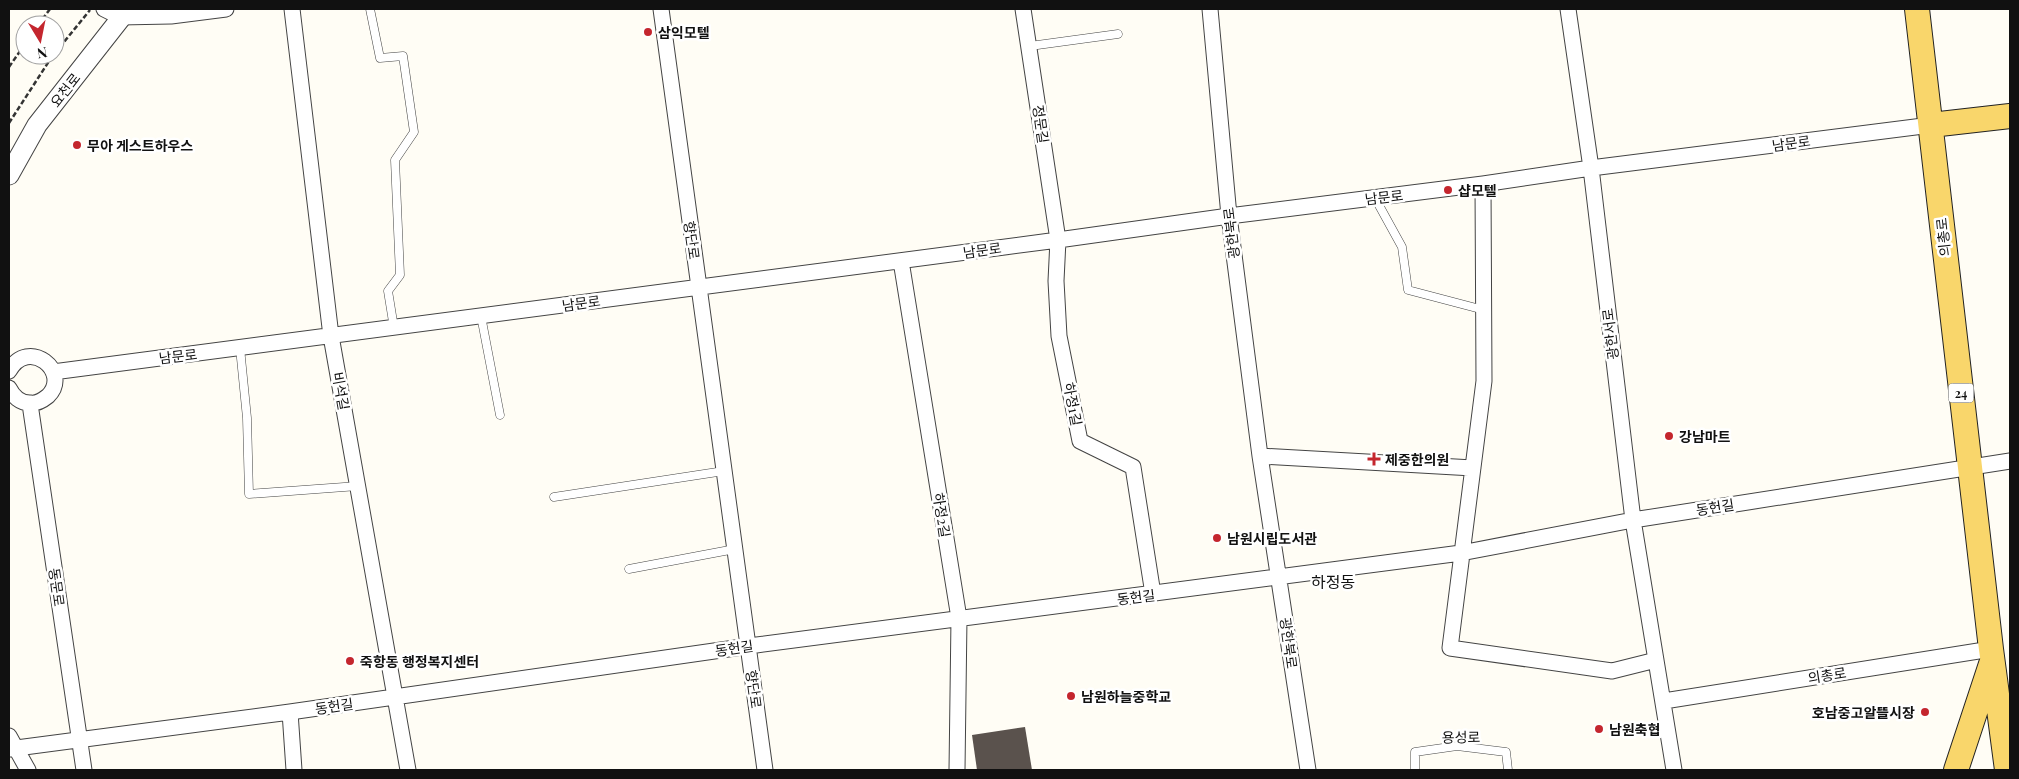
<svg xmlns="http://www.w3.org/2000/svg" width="2019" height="779" viewBox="0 0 2019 779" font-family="'Playfair Display','Noto Sans KR',serif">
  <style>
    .building { fill: #5a524d }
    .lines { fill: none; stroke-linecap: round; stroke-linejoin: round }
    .service-casing { stroke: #444; stroke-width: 9 }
    .minor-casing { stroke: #444; stroke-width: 17 }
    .tertiary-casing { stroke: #444; stroke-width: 21 }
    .primary-casing { stroke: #222; stroke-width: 26 }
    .path { stroke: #333; stroke-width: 2.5; stroke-dasharray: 5 2.5; stroke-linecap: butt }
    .service { stroke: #fff; stroke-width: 8 }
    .minor { stroke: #fff; stroke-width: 15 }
    .tertiary { stroke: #fff; stroke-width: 19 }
    .primary { stroke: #f9d66b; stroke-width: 24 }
    .poi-dot { fill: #c4262e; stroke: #fff; stroke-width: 2 }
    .labels { text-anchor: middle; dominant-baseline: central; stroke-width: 5; stroke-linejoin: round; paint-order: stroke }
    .shield { fill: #fff; stroke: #585858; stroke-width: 1 }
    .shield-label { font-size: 12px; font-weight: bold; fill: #111 }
    .poi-label { font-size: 14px; font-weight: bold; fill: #111; stroke: #fff; text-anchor: start }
    .street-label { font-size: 14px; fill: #111; stroke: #fff }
    .quarter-label { font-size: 16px; fill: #111; stroke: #fff }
  </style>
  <rect width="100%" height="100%" fill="#fffdf5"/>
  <path class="building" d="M1025,727L1032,770H977L972,735Z"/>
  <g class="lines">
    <g class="service-casing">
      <path id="service" d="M370,9L380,58L403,56L414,132L395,160L400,275L388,291L394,328
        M1030,46L1118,34
        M1375,198L1402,247L1408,290L1484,310
        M481,316L500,415
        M240,348L247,418L249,494L358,486
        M554,497L724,471
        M629,569L735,549
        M1415,770V752L1457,746L1506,752L1508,770"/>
    </g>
    <g class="minor-casing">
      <path id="minor" d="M104,9L120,17L171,16L226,9
        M292,9L331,336L408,770
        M661,9L765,770
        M1023,9L1058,240L1056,281L1059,336L1080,441L1133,467L1153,594
        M1210,9L1229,216L1260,456L1308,770
        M1568,9L1591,168L1633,520L1674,770
        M1483,184L1484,381L1450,648L1612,671L1656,660
        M901,261L959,618L957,770
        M9,371C28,336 72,372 48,396C43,400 36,404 30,403C20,403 13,396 9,388
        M53,372L1058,240L1229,216L1483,184L1591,168L1931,125
        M30,404L84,770
        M1260,456L1473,468
        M1664,701L1991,649
        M290,712L294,770
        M9,736L28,770
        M9,749L290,712L749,646L1461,553L1633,520L2010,461"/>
    </g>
    <g class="tertiary-casing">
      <path id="tertiary" d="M9,175L37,125L128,9"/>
    </g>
    <g class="primary-casing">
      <path id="primary" d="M1917,9L1991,649L2007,770
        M1931,125L2010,116
        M1956,770L1991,664"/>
    </g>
    <path class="path" d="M38,25L50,9
      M55,53L90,10
      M9,67L25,44
      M9,123L53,55"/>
    <use href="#service" class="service"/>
    <use href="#minor" class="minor"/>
    <use href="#tertiary" class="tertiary"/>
    <use href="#primary" class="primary"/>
  </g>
  <g class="poi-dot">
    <circle cx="648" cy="32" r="5"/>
    <circle cx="77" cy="145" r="5"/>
    <circle cx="1448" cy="190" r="5"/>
    <circle cx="1669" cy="436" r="5"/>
    <path d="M1371.5 451.5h5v5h5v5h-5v5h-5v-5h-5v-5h5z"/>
    <circle cx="1217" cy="538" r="5"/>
    <circle cx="350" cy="661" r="5"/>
    <circle cx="1071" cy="696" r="5"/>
    <circle cx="1925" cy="712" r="5"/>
    <circle cx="1599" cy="729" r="5"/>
  </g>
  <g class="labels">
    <rect class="shield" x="1948.5" y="383.5" width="25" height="19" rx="4"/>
    <g class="shield-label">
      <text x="1961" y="393">24</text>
    </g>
    <g class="poi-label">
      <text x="658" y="32">삼익모텔</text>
      <text x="87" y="145">무아 게스트하우스</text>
      <text x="1458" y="190">샵모텔</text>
      <text x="1679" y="436">강남마트</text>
      <text x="1385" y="459">제중한의원</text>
      <text x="1227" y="538">남원시립도서관</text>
      <text x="360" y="661">죽항동 행정복지센터</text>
      <text x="1081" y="696">남원하늘중학교</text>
      <text x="1915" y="712" text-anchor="end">호남중고알뜰시장</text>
      <text x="1609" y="729">남원축협</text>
    </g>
    <g class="street-label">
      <text transform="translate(65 90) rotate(-52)">요천로</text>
      <text transform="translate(1041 124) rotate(82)">정문길</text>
      <text transform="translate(1791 143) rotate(-8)">남문로</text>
      <text transform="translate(1384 197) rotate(-7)">남문로</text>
      <text transform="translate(1231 233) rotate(-97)">광한북로</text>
      <text transform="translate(1943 237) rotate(-96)">의총로</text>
      <text transform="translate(692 240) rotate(82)">향단로</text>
      <text transform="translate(982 250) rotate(-8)">남문로</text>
      <text transform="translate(581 303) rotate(-8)">남문로</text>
      <text transform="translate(1610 334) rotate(-97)">광한서로</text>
      <text transform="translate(178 356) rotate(-7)">남문로</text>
      <text transform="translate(341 391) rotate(80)">비석길</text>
      <text transform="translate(1073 404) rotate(79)">하정1길</text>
      <text transform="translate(1715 507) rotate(-9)">동헌길</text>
      <text transform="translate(942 515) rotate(81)">하정2길</text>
      <text transform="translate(57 587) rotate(82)">동문로</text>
      <text transform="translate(1136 597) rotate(-7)">동헌길</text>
      <text transform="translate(1289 643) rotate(82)">광한북로</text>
      <text transform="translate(734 648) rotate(-8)">동헌길</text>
      <text transform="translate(1827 675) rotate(-9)">의총로</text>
      <text transform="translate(754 689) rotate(82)">향단로</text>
      <text transform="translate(334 706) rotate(-8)">동헌길</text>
      <text transform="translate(1461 737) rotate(-1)">용성로</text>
    </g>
    <g class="quarter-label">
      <text x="1333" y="581">하정동</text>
    </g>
  </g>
  <rect width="2019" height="779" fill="none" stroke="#111111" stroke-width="20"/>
  <g transform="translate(40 40) rotate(170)"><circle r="24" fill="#ffffff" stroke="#a0a0a0"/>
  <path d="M0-4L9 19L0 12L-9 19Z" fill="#c4262e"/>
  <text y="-8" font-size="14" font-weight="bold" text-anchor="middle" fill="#111111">N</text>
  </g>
</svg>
